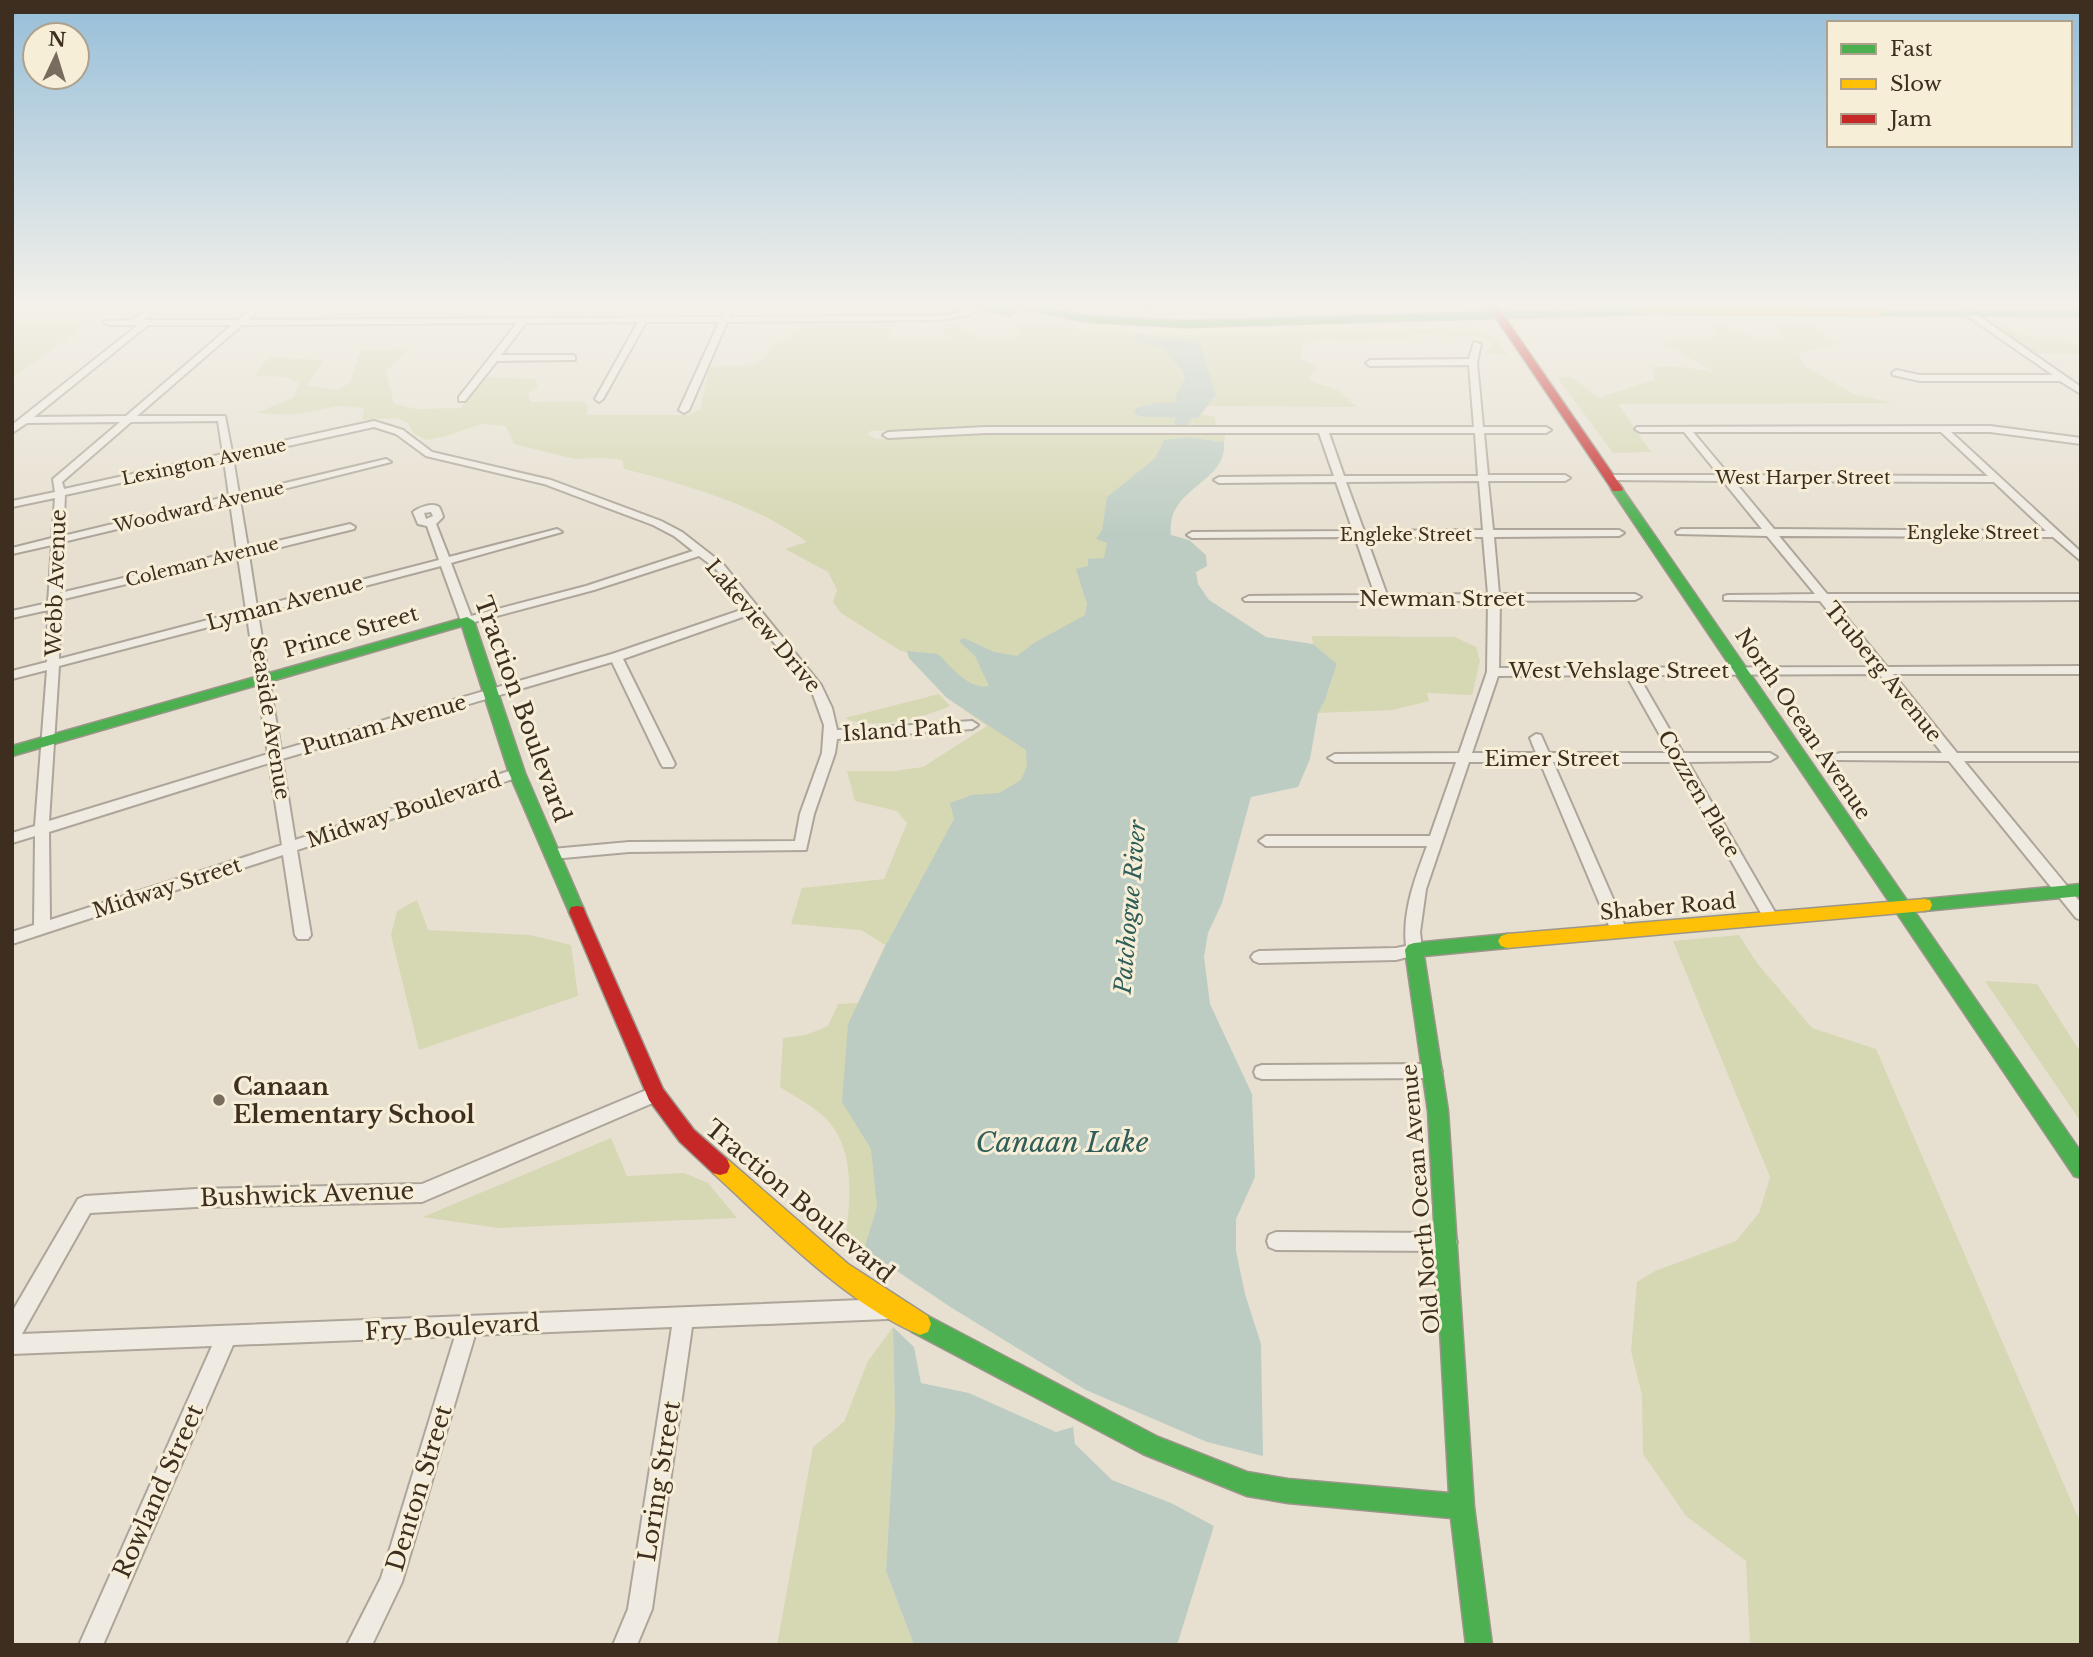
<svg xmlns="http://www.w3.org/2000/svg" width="2093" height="1657" viewBox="0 0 2093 1657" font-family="'Libre Baskerville',serif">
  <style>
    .green { fill: #d6d7b3 }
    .water { fill: #bcccc2 }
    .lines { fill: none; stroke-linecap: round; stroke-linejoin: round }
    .river { fill: #bcccc2; fill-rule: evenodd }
    .street-casing { stroke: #ada599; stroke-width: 4 }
    .fast-casing { stroke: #9c958a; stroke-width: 3 }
    .slow-casing { stroke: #9c958a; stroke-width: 3 }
    .jam-casing { stroke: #9c958a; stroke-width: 3 }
    .street { fill: #efebe3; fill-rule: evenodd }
    .fast { fill: #4caf50; fill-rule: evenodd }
    .slow { fill: #ffc107; fill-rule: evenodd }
    .jam { fill: #c62828; fill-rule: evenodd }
    .poi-dot { fill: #786c5e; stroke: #f7eed8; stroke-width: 2.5 }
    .labels { text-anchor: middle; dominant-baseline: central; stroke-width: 6; stroke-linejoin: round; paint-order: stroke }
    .far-street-label { font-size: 18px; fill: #3d2e20; stroke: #f7eed8 }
    .street-label { font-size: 21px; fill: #3d2e20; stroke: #f7eed8 }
    .water-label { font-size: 23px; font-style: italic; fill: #2f5d5a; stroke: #f7eed8 }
    .near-street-label { font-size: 24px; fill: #3d2e20; stroke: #f7eed8 }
    .near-poi-label { font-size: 24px; font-weight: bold; fill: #3d2e20; stroke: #f7eed8; text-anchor: start }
    .near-water-label { font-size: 28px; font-style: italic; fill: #2f5d5a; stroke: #f7eed8 }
  </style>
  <rect width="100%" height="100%" fill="#e7e0d1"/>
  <path class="green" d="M12,303H118L12,378Z
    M404,303H441L434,313L411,317L389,316Z
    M452,303H490L486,314L475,317L442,315Z
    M560,303H669L664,313L656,316L546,317Z
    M1129,303H1210L1202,320L1193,312L1175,311L1170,315L1130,314Z
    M890,320L893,322L890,337L893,340H945L943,326L948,322L959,326L961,333L990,338L1018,336L1019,327L1029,323L1142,335H1258L1327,330L1450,328L1495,337L1508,356L1485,353L1493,344C1480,331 1456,337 1439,338L1438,335L1412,334L1413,338L1351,341L1322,339L1304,343L1300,358L1318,367L1309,377L1313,382L1338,390L1357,407L1206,406L1214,399L1174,364L1186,377L1177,403H1157L1136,408L1134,414L1143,417L1198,418L1201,414L1215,417L1216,428L983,427L870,431L868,435L876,439L990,433H1226L1224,442L1188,437L1164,440L1155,458L1107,497L1102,530L1118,566L922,1183L864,1249L846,1235C851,1194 856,1139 817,1111C806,1102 792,1095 780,1087L783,1038L806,1035L828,1026L838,1004L858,1003L885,945L861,930L791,924L802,888L884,879L907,823L897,811L855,801L847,771H894L923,767L987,726L947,698L909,658L907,652L901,651L841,613L833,602L837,590L828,572L785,549L807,542C754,504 687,485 624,469L622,460L605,458L575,459L514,444L506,426L482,424L443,437L426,440L414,434L408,423L396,418L362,420L364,408L339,406L290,415L256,413L293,398L299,383L286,377L255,376L268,357L324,360L307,385L336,390L350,383L361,350L408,349L386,372L394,404L416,409L461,408L483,379L490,377L535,379L538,386L528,394L531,402L581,401L587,404V415H687L700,410L709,367C731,363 763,373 771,347L783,341L804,321Z
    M1999,320L2019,335L2060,338L2081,348V354L2032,353L1987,321Z
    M1775,323H1812L1837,345L1798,353L1806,367L1854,394L1893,403L1618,404L1651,452L1613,453L1557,377H1572L1599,398L1654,380L1652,367L1673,366L1713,371L1661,342L1718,335L1714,326L1721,324C1741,334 1758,340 1781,338Z
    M1312,636L1455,637L1476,647L1480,661L1472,695L1427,693L1429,701L1393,710L1318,713L1325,700L1337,665L1313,644Z
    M939,694L950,706C924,718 871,731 845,718Z
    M417,900L428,930L530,935L571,945L578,996L419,1050L391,935L397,911Z
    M1739,935L1757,963L1812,1028L1876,1049L2081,1524V1645H1750L1746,1561L1686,1516L1643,1454L1642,1395L1631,1351L1637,1282L1655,1271L1736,1241L1759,1213L1770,1177L1673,941Z
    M1985,981L2037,984L2081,1053V1122Z
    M611,1138L627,1176L684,1173L708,1183L737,1218L498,1228L423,1217Z
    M893,1327L895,1416L886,1571L914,1645H777L813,1447L844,1422L868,1361Z"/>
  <path class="water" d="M1172,339L1199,342L1216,395L1198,418L1143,417L1134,414L1136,408L1157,403L1177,402L1176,395L1186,377L1162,346Z
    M1188,437L1224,442C1228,484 1165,487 1171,535L1189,540L1206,555L1207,566L1196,572L1198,584L1209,600L1266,637L1313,644L1337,664L1325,700L1318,713L1310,759L1298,787L1251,797L1222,903L1208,933L1204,957L1210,1004L1252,1094L1255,1177L1236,1219V1251L1245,1294L1261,1344L1263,1456L1207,1442L1086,1390L952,1308L864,1249L877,1207L871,1149L842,1102L848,1024L886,945L954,819L950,803L972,795L999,793L1021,780L1027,766L1026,750L947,698L909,658L907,651L938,654C952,667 968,690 989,686L975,656L959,641L964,638L994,652L1017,656L1034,643L1085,615L1087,604L1076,569L1088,566V559L1104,558L1107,543L1096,539L1102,530L1107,497L1155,458L1164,440Z
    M893,1327L914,1347L921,1383L969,1393L1056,1432L1073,1427L1075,1444L1112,1480L1171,1503L1214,1526L1177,1645H914L886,1571L895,1416Z"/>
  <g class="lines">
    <path class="river" d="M1141,303H1155L1152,313H1142Z
      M1142,332L1149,336L1182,343L1206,387L1188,425H1176L1174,422L1190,387L1171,349L1138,342L1135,336Z"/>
    <g class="street-casing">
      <path id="street" d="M155,303H164L143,320H238L257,303H266L248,320L721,317L727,303H735L729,317L940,316L963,311L976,303H986L968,315L940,320L727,322L689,410L684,413L679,410L719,322H646L603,399L599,402L595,399L638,322L526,323L501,355H572L575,356V360L497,361L465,401H459V397L517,323L242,325L137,416H225L232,452L374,421L403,430L432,452L551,480L661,521L682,532L723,564L821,685L832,708L837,730L972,721L978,725L972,729L837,739L835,753L814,814L806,850L629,852L552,859L547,858L545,854L547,850L552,849L629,842L795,841L800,814L822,753L824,725L811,689L751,614L623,659L675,764L673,767H663L661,764L612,662L282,759L295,840L512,770L517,768L524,773L522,776L297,850L311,935L308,939H298L295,935L283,855L12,944V932L34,925L35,836L12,843V833L35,826L47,670L12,679V671L47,662L48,610L12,618V611L48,603L52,545L12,554V548L52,538L55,498L12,507V501L55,492L53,479L120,422L27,423L12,433V425L138,325H108L104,323L105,321L133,320ZM148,325H232L126,416L34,417ZM218,421L223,454L64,489L62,482L131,422ZM374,427L396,434L426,456L544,484L653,525L674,536L693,551L586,586L471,616L451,563L562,532L557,529L449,557L436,524L443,517C443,516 440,508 439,507C432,502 418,508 413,512L418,524L427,526L439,560L257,607L249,555L354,529L355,527L350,524L248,548L240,500L391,462L386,459L239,494L233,458ZM224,460L229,496L63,536L65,495ZM230,502L237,551L60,593L63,542ZM431,512L433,516L426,519L424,513ZM699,556L715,568L747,608L612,654L281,750L258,614L441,566L461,621L467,624L594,590ZM238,557L246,610L59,659L60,600ZM247,617L268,754L49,821L59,666ZM269,763L282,845L50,920L49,832Z
        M1803,303H1812L1821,312L1814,314Z
        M1963,309H1969L2081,387V394L2060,381H1920L1893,375L1892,373L1896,370L1920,375H2053L1963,313Z
        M1474,342L1481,344L1477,362L1483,427H1546L1551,430L1546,433H1484L1488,475H1565L1570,478L1565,481H1488L1493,530H1619L1624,533L1619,536L1494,537L1499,594H1635L1641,597L1635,600L1500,601L1499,668L1873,667L1820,601L1724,600V596L1728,595L1815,594L1767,536L1677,534L1676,532L1681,529H1762L1723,481L1607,480V476L1610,475H1719L1684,432H1640L1635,429L1637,427L1990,426L2081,438V444L1990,432H1951L2081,552V561L2053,537L1779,536L1827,594H2081V600L1833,601L1887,667L2081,666V674H1893L1957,753H2081V761H1964L2081,903V920L2076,918L1949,761L1836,760L1834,757L1836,754L1841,753H1942L1879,674L1638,675L1683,753H1770L1777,757L1770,761L1688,762L1776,914L1779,918L1776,922H1766L1675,762H1553L1628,933L1625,937H1615L1612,933L1540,762H1469L1426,889L1420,932L1422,950L1419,954L1396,960L1259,963L1254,961L1251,957L1254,953L1259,951L1396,948L1406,946C1402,912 1415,878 1427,846H1266L1259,841L1266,836H1430L1456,762H1335L1328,758L1335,754L1459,753L1487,672L1488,601H1245L1243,599L1249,596L1375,595L1355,537L1192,538L1187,535L1192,532L1353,531L1336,482L1219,483L1214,480L1219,477L1334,476L1319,433H986L888,438L883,435L888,432L986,427H1474L1469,365L1370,366L1366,363L1370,360L1469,359ZM1693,432H1941L1988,476L1729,475ZM1329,433H1475L1478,476H1344ZM1479,481L1483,530L1364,531L1346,482ZM1734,481L1994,482L2046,531L1774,529ZM1366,537H1483L1488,594L1387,595ZM1626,675L1670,753H1549L1541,735L1536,734L1530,738L1536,753H1472L1498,676Z
        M1434,1064L1440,1066L1442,1071L1440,1076L1434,1078L1262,1079L1256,1077L1254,1072L1256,1067L1262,1065Z
        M656,1086L662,1089L665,1094L662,1099L422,1202L196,1207L90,1213L22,1334L887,1299L894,1302L897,1309L894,1316L887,1319L692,1327L652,1609L637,1645H613L628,1609L672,1327L475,1335L402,1582L372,1645H347L381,1578L455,1336L233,1345L103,1645H79L212,1346L12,1354V1312L78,1199L85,1196L196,1189L422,1184Z
        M1276,1232L1448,1233L1455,1236L1457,1242L1455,1248L1448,1251L1276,1250L1269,1247L1267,1241L1269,1235Z"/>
    </g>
    <g class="fast-casing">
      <path id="fast" d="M964,303H980L1014,313L1010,316Z
        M991,303H1012L1089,316L1186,321L1644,308L1648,311L1644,314L1186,327L1089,322Z
        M1875,310H2081V316L1878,315L1874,312Z
        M1617,486L1621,487L2081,1152V1178L2074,1176L1611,489Z
        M467,617L474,621L525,773L585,912L583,917H571L569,912L509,773L462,626L12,756V746Z
        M2081,884V896L1924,911L1918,910L1916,905L1918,900L1924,899Z
        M1507,934L1513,936L1516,941L1513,946L1507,948L1424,956L1448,1111L1474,1507L1492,1645H1466L1451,1518L1288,1503L1247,1496L1143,1454L912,1332L909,1324L912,1316L920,1313L928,1316L1158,1437L1247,1472L1288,1479L1449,1493L1428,1111L1405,950L1408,945L1414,943Z"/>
    </g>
    <g class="slow-casing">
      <path id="slow" d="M1644,308L1878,309L1882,312L1878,315L1641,313L1640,311Z
        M1924,899L1930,900L1932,905L1930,910L1924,911L1507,948L1501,946L1498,941L1501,936L1507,934Z
        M720,1157L727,1159L848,1264L928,1316L931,1324L928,1332L920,1335C846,1304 772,1227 713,1173L710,1166L713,1159Z"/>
    </g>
    <g class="jam-casing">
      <path id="jam" d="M1486,303H1495L1623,489L1621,491H1613Z
        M577,906L583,907L585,912L663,1089L694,1130L727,1159L730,1166L727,1173L720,1175L713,1173L680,1142L649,1100L569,912L571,907Z"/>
    </g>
    <use href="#street" class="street"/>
    <use href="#fast" class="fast"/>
    <use href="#slow" class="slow"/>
    <use href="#jam" class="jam"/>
  </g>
  <linearGradient id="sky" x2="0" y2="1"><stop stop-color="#96bed9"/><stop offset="0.57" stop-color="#f4f1ea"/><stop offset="1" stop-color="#f4f1ea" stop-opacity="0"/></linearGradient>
  <rect width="2093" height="535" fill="url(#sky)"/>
  <circle class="poi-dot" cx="219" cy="1100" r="7"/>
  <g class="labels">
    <g class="far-street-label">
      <text transform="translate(204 462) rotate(-12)">Lexington Avenue</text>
      <text x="1803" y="478">West Harper Street</text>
      <text transform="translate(199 507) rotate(-13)">Woodward Avenue</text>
      <text x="1973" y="533">Engleke Street</text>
      <text x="1406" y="535">Engleke Street</text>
      <text transform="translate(202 562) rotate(-14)">Coleman Avenue</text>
    </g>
    <g class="street-label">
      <text transform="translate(56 583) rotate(-88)">Webb Avenue</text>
      <text x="1442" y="599">Newman Street</text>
      <text transform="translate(285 603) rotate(-15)">Lyman Avenue</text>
      <text transform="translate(763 626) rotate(50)">Lakeview Drive</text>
      <text transform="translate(351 632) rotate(-16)">Prince Street</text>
      <text x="1619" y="671">West Vehslage Street</text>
      <text transform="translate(1883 672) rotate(51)">Truberg Avenue</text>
      <text transform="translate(270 718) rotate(81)">Seaside Avenue</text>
      <text transform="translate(1803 724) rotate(56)">North Ocean Avenue</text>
      <text transform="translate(384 725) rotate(-16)">Putnam Avenue</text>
      <text transform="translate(902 730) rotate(-4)">Island Path</text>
      <text x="1552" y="759">Eimer Street</text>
      <text transform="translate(1699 794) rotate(60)">Cozzen Place</text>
      <text transform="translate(404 810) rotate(-18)">Midway Boulevard</text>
      <text transform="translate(167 888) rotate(-18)">Midway Street</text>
      <text transform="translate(1668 907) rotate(-5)">Shaber Road</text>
      <text transform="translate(1421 1199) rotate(-95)">Old North Ocean Avenue</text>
    </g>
    <g class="water-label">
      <text transform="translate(1130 907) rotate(-85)">Patchogue River</text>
    </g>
    <g class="near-street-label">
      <text transform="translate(523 709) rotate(70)">Traction Boulevard</text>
      <text transform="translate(307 1194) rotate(-2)">Bushwick Avenue</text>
      <text transform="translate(800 1201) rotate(40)">Traction Boulevard</text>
      <text transform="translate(452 1327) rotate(-3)">Fry Boulevard</text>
      <text transform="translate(659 1481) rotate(-81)">Loring Street</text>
      <text transform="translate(419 1488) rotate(-73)">Denton Street</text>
      <text transform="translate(158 1491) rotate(-66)">Rowland Street</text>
    </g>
    <g class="near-poi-label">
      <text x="233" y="1086">Canaan<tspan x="233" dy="28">Elementary School</tspan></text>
    </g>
    <g class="near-water-label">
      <text x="1062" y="1142">Canaan Lake</text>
    </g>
  </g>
  <rect width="2093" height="1657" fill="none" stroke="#3d2e20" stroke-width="28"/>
  <rect x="1827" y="21" width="245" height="126" fill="#f7eed8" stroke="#ada18e" stroke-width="2"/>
  <rect x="1841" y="44" width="35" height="10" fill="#4caf50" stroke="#ada18e" stroke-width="2"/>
  <text x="1890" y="56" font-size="21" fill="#3d2e20">Fast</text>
  <rect x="1841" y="79" width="35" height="10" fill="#ffc107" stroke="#ada18e" stroke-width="2"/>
  <text x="1890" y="91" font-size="21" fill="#3d2e20">Slow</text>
  <rect x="1841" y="114" width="35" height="10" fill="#c62828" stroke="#ada18e" stroke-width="2"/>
  <text x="1890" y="126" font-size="21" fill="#3d2e20">Jam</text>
  <g transform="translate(56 56) rotate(4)"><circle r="33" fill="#f7eed8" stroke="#ada18e" stroke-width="2"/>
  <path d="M0-5L12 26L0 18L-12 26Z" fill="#786c5e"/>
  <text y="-10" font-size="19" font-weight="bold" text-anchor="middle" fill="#3d2e20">N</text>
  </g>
</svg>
